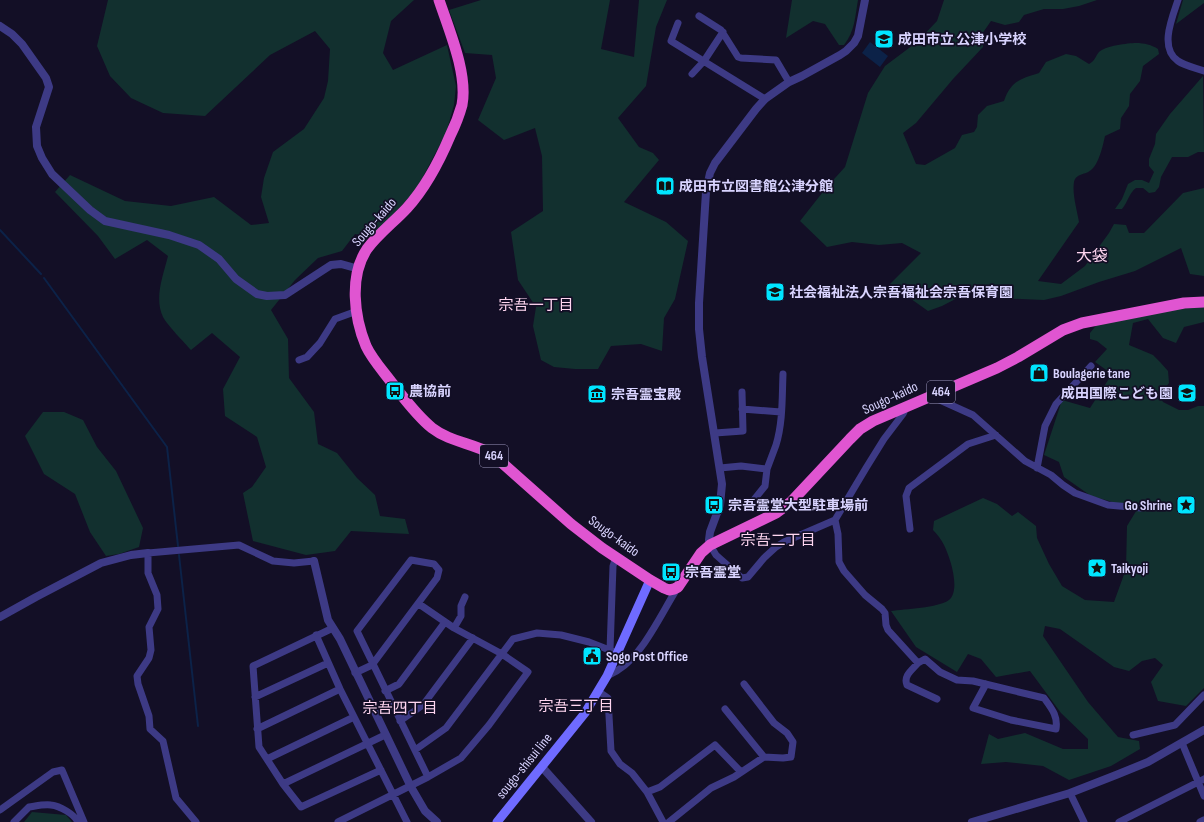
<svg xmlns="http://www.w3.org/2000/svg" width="1204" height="822" viewBox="0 0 1204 822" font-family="'Sofia Sans Condensed','Noto Sans JP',sans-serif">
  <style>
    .green { fill: #12302f }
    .water { fill: #0c2248 }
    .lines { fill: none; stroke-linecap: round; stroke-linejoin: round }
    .stream { stroke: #0c2248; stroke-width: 2 }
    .minor { stroke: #3d3a85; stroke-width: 7 }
    .tertiary { stroke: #3d3a85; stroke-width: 8 }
    .secondary { stroke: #6f6bff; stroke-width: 9 }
    .trunk { stroke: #e055d1; stroke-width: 11 }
    .labels { text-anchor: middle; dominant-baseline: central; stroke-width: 3.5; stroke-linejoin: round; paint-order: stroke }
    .shield { fill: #130f26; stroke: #9e99be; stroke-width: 1 }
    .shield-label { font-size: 13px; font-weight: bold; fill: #d9d4ff }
    .poi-label { font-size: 14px; font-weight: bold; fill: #d9d4ff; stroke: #130f26; text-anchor: start }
    .street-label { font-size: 14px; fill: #d9d4ff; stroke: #130f26 }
    .neighbourhood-label { font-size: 15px; fill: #ffd6f0; stroke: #130f26 }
    .quarter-label { font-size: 16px; fill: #ffd6f0; stroke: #130f26 }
  </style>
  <rect width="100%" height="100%" fill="#130f26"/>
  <path class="green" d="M108,0H414L391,21L383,53L393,70L447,45L456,86L454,105L446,133L416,190L372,237L355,234L342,251L318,258L295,280L271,310L288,339L289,378L314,412L318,444L337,453L357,478L375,495L380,516L405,519L409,534L351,531L335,551L306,555L253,541L243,493L252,487L266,467L257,437L225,416L223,389L240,357L212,333L191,350C184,342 168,326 163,317C154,298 163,276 168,256L147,240L115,259L98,236L55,192L70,175L125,201L171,206L214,197L251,225L269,223L261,197L264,178L273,152L304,129L324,98L328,81L330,49L315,31L270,55L205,116L163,113L131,98L110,76L97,46Z
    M481,0H610L601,49L634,57L639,0H667L656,27L646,86L618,118L639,147L653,153L659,160L624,202L666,222L688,241L675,299L664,318L662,351L641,344L611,346L598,369H575L554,367L541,360L533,326L536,307L518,280L511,232L543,211L542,156L535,128L504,140L478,120L496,78L492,55L465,53L449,10Z
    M792,0H858C855,17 855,31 844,45H839L825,24L813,21L786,38Z
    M944,0H1097L1079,6L1063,9H1044L1024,15L1019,22L1005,25L991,21L982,34L983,47L953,79L916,123L903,133L916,164L925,165L955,148L962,135L974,132L977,127L978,115L987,106L1004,101C1011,81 1020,79 1039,73L1046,62L1066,54L1076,56L1089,64C1095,61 1095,57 1099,52C1105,46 1128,43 1136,43C1144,43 1152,45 1158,49L1159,54L1143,66L1140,81L1130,94L1129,106L1121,118L1120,129L1105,136C1103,145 1099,164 1091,170C1086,175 1076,173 1074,182C1072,194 1077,210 1079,222L1038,281L1061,284L1085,266L1109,233L1114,224L1126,225L1129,233H1144L1183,193L1204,188V276L1190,274L1181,248L1135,271L1099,282L1061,296L1044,300L997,298L967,293L942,306L928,311L890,284L921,253L902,243L879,245L852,242L827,247L800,221L826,188L845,167L868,93L885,66L917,42L937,21Z
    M1183,0H1204V3L1176,24Z
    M1203,76L1204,152H1198L1188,157H1172L1161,177L1159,187L1155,192L1149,193L1143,188H1136C1129,193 1128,202 1122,209H1115L1122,199L1128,184L1135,180H1142L1149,183L1154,172L1149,166V159L1155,144L1156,134L1170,114Z
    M1204,305V322L1184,327L1176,343L1163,338L1148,319L1133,323L1129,345L1153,355L1160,362L1168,371L1169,383L1159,396L1163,402L1179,410H1188L1198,406H1204V688L1186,706L1158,701L1151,682L1163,665L1155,658L1142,661L1129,671L1114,667L1060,629L1045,626L1043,636L1088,702L1118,737L1139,741L1140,749L1111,766L1069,780L1043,766L1006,762L981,764L989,734L998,739L1025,733L1063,749H1088V739L1061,713L1030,671L996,677L981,659L968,654L957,672L916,647L891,611C905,609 938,608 949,600C961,590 950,557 944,545C941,539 937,534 933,530L934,521L983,498L997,504L1012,516L1018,512L1036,526L1037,538L1049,564L1062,586L1085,600L1114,602L1126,569L1127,526L1141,503L1120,504L1091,496L1064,477L1059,462L1044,455L1062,400L1090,408L1112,374L1095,362L1107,349L1097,341L1090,339V333L1098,323L1171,309Z
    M43,412H64L83,420L97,447L116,471L143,528L139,547L119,554L106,556L90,532L75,494L44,474L25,436Z
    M32,812L66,815L72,822H24Z"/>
  <path class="water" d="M870,42L888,56L880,67L862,53Z"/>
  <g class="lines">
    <path class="stream" d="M0,230L41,274
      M44,278L167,447L178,546
      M179,555L198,726"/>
    <path class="minor" d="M1178,0C1172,18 1159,48 1178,61C1185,66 1196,68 1204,71
      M699,16L721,30L738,57L741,58L776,60L789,82
      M678,23L671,41L765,99
      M692,74L704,61L723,32
      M299,360L307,357L320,343L335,319L357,311
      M931,396L973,415L1025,461L1051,475L1063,485L1075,493L1108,505L1141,508
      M742,409L781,412
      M715,433L743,431L742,392
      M720,468L741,466L767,469C770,461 773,453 776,445C783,422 782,397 783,374
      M1037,468L1045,426L1056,404L1091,366
      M753,501L765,486L767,469
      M835,520L838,534L839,562L844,571L865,595L882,609L885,613L886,625L888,630L918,663L925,659L940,672L957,680L973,681L1044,698C1052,709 1058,716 1056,729L1011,720L973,708L986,684
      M910,529L906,496L909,488L968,444L996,435
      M710,545L716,555L742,578L748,577L764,558L776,547L784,542L835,520L866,468L884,439L903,414L904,412L902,409
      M333,628L253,666L259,747L283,784L301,807L381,770
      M454,628L461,616V606L465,597
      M316,635L340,689L407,822
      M610,650L613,566L616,557
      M918,663C912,670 903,676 907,685L937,699
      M355,673L372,665L437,578L439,570L434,564L411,560L357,631L428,777
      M607,676C611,674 615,672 618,670C643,655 662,612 678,587
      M385,691L399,684L445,622
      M598,691L608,698L611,751L620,764L632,773L647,792L663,822
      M255,697L328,663
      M725,709L764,757
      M400,721L423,705L473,638
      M257,729L340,689
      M1133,735L1175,725L1204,695
      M1182,743L1204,796
      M415,750L446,728L513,639L537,633L561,635L589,642L617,653
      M267,759L354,717
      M283,784L385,735
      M647,792L660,787L715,745L741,772
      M1070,793L1084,822
      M0,810L53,772L62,770L84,822
      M14,822L29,807C36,806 44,804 51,805C60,806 74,814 78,822
      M196,822L176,798L163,741L150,729L149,716L138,684L137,676L149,658L151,650L149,627L158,609L157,595L148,573V553L239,545L273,561L294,563L314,561
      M338,822L428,777L461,758L489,725L528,672L502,654L454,628L419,604
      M669,822L711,788L734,777L764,757L783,758L791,757L793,742L787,733L774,723L744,684
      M1119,822L1204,779
      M1200,822L1204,820"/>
    <path class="tertiary" d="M0,26L12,34L22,44L46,78L49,87L36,127L37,146L42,158L52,174L90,210L105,221L169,235L199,245L219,259L236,279L257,294L267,296L285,295L331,265L341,264L359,269
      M710,545L709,540L710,532L720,505L722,484L702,357L699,329V303L706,192L710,173L715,163L756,109L765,99L789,82L802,76L840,55L846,51L854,43L858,36L865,0
      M314,561L328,620L340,639L411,787L425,811L437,822
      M0,617L36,597L101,563L131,555L148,553
      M542,767L591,822
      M972,822L1070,793L1116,775L1148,762L1204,730"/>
    <path class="secondary" d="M497,822L585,713L598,691L607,676L650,580"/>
    <path class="trunk" d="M439,0C449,30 468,74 462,105C459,116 455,126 450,136C439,162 426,187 407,208C394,222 378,234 367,249C349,276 354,317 366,346C372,359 383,371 392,383C404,398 416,415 432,428C450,442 473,443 492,454L571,524L602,548L650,580L664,588L669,590L674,589L678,587L701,553L710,545L776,513L791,502L850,439L860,429L873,421L997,368L1018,357L1063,330L1082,323L1184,303L1204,302"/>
  </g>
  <defs>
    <g id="school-square" transform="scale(1)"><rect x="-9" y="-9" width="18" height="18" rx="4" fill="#00e5ff" stroke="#130f26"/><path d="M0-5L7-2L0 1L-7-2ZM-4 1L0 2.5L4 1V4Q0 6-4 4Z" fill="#111"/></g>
    <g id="library-square" transform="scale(1)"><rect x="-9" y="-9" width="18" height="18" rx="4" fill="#00e5ff" stroke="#130f26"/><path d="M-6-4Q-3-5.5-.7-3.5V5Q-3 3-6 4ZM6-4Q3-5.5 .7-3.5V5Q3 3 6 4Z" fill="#111"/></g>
    <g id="shop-square" transform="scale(1)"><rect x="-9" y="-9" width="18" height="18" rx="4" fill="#00e5ff" stroke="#130f26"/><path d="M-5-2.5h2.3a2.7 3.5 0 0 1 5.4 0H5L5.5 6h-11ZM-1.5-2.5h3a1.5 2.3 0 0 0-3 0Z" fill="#111"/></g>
    <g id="bus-square" transform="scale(1)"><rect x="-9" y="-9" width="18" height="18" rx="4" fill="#00e5ff" stroke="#130f26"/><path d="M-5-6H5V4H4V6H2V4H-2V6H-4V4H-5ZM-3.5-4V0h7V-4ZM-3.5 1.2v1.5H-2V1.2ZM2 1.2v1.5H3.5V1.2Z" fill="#111"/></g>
    <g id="museum-square" transform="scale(1)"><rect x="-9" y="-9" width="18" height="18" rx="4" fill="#00e5ff" stroke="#130f26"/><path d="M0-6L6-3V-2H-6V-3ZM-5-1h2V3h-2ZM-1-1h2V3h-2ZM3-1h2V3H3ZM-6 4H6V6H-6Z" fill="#111"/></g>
    <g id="sight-square" transform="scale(1)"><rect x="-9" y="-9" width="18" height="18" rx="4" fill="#00e5ff" stroke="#130f26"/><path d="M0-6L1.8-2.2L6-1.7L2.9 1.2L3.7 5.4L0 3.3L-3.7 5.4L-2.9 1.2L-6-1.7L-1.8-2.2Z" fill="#111"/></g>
    <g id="civic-square" transform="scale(1)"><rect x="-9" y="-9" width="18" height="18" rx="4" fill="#00e5ff" stroke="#130f26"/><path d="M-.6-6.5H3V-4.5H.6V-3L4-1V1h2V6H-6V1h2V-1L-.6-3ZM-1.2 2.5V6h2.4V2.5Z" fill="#111"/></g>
  </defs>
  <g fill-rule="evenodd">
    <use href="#school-square" x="884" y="39"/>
    <use href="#library-square" x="665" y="186"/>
    <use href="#school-square" x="775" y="292"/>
    <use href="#shop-square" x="1039" y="373"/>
    <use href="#bus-square" x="395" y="391"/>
    <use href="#school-square" x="1187" y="393"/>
    <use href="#museum-square" x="597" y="394"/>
    <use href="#bus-square" x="714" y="505"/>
    <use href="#sight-square" x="1186" y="505"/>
    <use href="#sight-square" x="1097" y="568"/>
    <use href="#bus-square" x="671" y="572"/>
    <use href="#civic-square" x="592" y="656"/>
  </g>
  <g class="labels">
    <g class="shield">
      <rect x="927" y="381" width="28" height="22" rx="3"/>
      <rect x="480" y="445" width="28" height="22" rx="3"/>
    </g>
    <g class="shield-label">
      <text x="941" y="392">464</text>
      <text x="494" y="456">464</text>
    </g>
    <g class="poi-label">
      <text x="898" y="39">成田市立 公津小学校</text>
      <text x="679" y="186">成田市立図書館公津分館</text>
      <text x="789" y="292">社会福祉法人宗吾福祉会宗吾保育園</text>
      <text x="1053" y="373">Boulagerie tane</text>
      <text x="409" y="391">農協前</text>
      <text x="1173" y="393" text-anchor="end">成田国際こども園</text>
      <text x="611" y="394">宗吾霊宝殿</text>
      <text x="728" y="505">宗吾霊堂大型駐車場前</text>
      <text x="1172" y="505" text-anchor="end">Go Shrine</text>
      <text x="1111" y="568">Taikyoji</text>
      <text x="685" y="572">宗吾霊堂</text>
      <text x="606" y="656">Sogo Post Office</text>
    </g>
    <g class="street-label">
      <text transform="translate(374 222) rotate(-49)">Sougo-kaido</text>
      <text transform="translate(890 398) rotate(-25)">Sougo-kaido</text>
      <text transform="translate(614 536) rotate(36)">Sougo-kaido</text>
      <text transform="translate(524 766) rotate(-51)">sougo-shisui line</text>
    </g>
    <g class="neighbourhood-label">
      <text x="536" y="305">宗吾一丁目</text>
      <text x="778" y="540">宗吾二丁目</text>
      <text x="576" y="706">宗吾三丁目</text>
      <text x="400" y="708">宗吾四丁目</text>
    </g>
    <g class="quarter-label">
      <text x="1092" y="256">大袋</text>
    </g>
  </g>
</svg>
